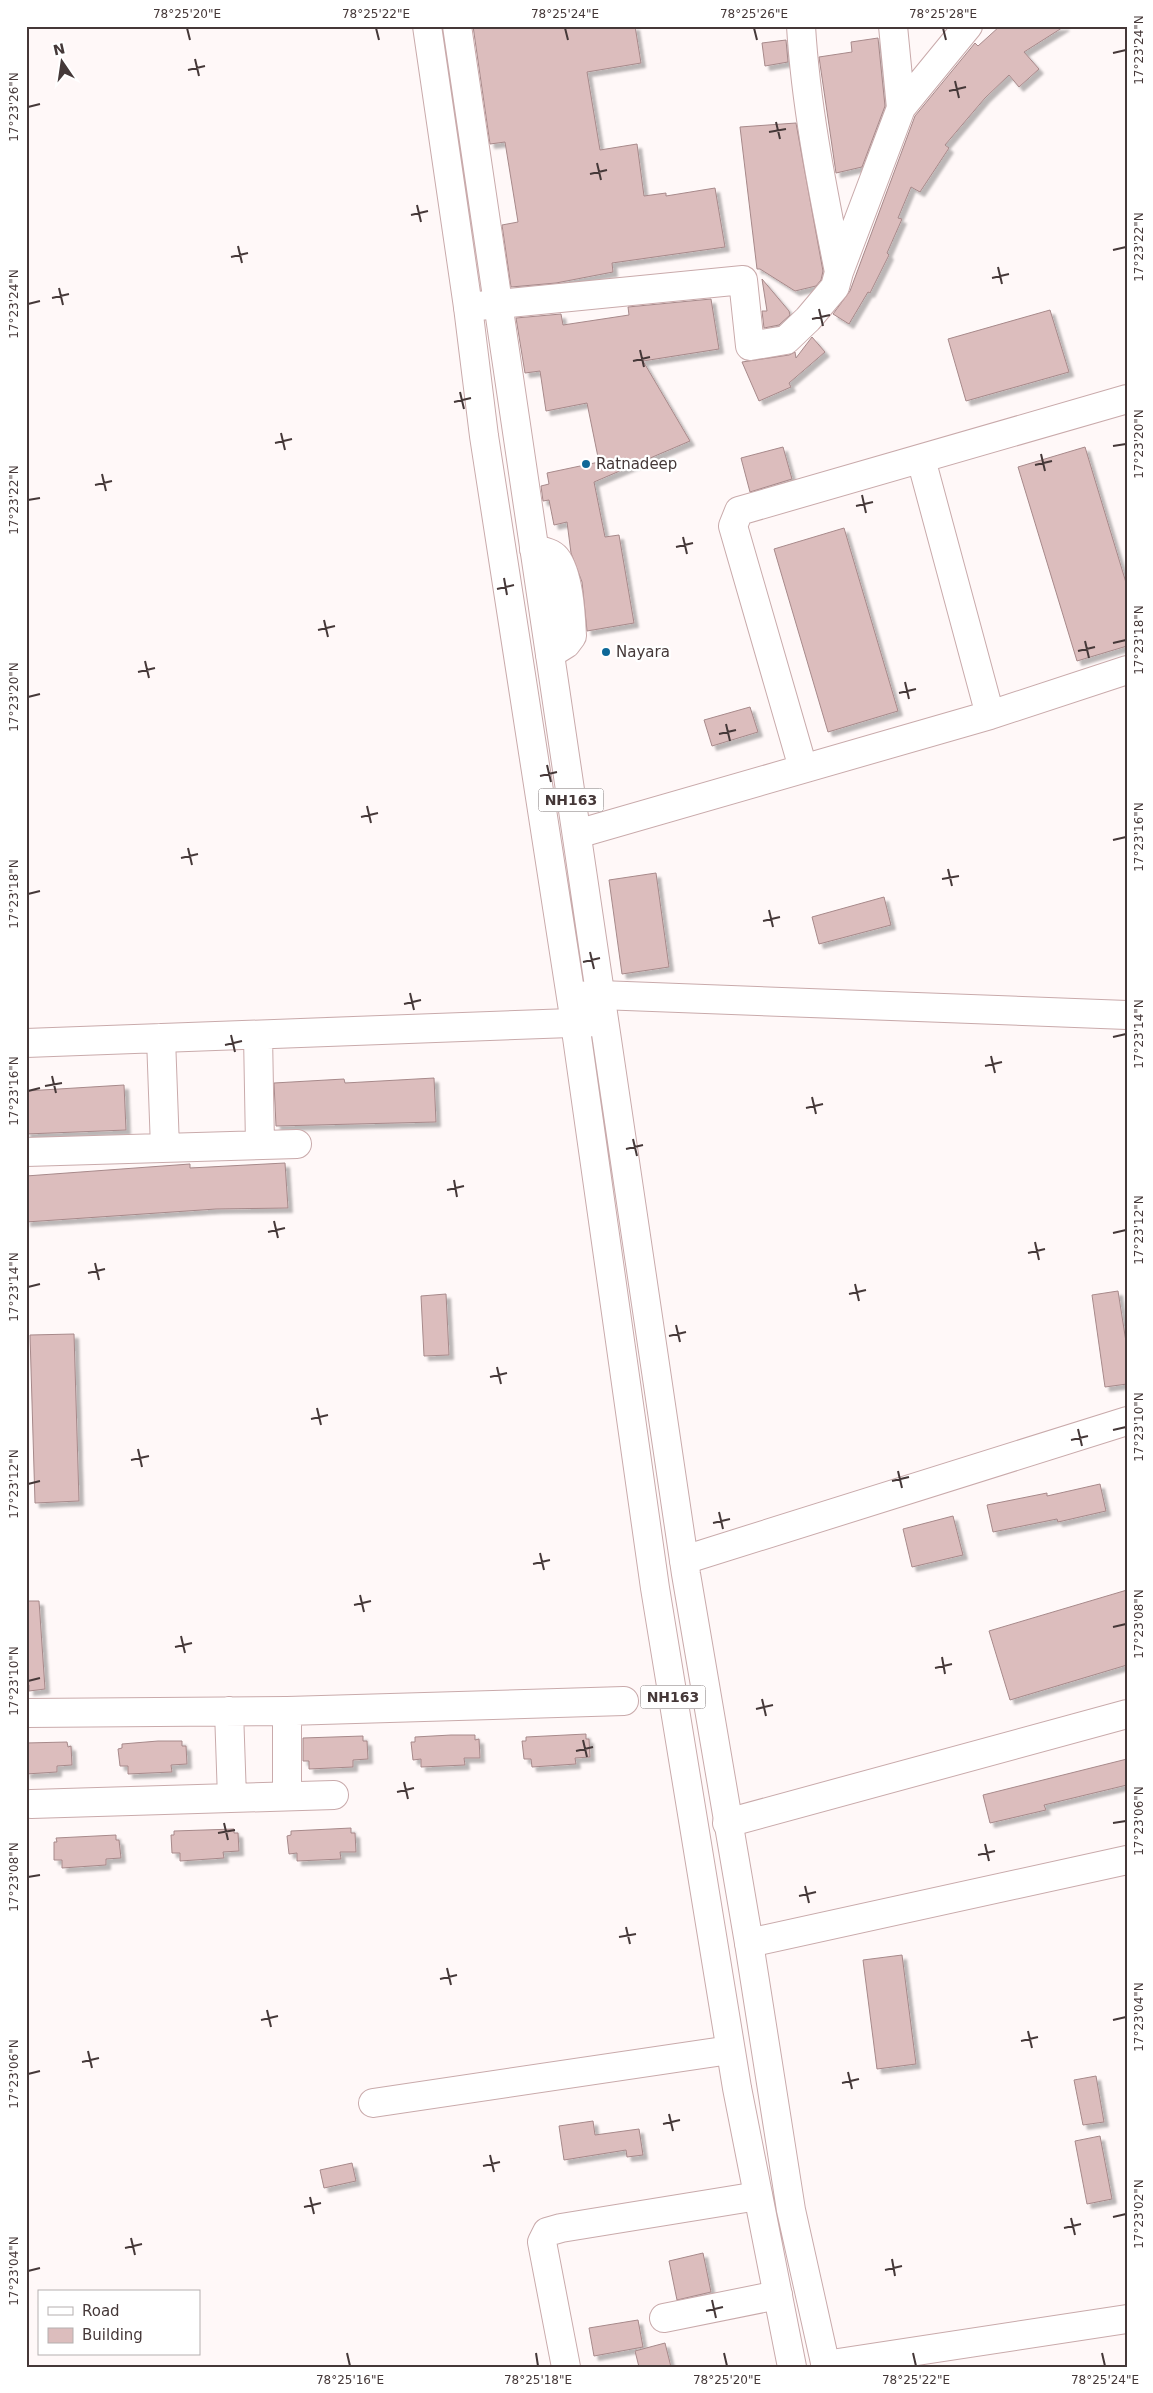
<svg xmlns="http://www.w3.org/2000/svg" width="1153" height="2393" viewBox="0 0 1153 2393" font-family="'DejaVu Sans',sans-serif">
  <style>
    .building { fill: #dcbdbd; stroke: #a7898a; filter: url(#shadow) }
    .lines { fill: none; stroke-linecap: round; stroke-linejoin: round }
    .minor-casing { stroke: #c9aaab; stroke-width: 30 }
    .highway-casing { stroke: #c9aaab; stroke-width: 30 }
    .minor { stroke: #fff; stroke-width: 28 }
    .highway { stroke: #fff; stroke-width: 28 }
    .ticks { fill: none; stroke: #453838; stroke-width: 2 }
    .poi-dot { fill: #0e6898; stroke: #fff; stroke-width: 2 }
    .labels { text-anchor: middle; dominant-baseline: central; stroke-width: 4.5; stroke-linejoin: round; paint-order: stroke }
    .shield { fill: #fff; stroke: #7d7474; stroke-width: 1 }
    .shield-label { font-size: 14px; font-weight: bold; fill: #453838 }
    .poi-label { font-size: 15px; fill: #453838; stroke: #fff; text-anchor: start }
    .neatline { fill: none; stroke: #453838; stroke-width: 2 }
    .ticks-label { font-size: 12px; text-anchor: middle; fill: #453838 }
  </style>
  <defs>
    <filter id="shadow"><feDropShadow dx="4.5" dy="4.5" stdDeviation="1" flood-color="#0004"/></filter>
  </defs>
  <rect width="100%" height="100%" fill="#fff8f8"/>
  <path class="building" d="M473,26H635L641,63L587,72L600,150L637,144L644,196L666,193V196L715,188L725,247L612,263L613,272L556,283L511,287L502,225L518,222L505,142L490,144Z
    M1000,26H1065L1024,52L1039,69L1019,87L1009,75L985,98L945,145L949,148L920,192L911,187L898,218L902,219L887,253L889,255L870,293L868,292L849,324L833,314L850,291L915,116L975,43L978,46Z
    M878,38L885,106L862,167L836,173L819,57L852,52L851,42Z
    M786,40L788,62L765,66L762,43Z
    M796,123L823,271L821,280L816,286L795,291L760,269H757L740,127Z
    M762,279L789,311L790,315L779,325L764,328L762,311H767Z
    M711,299L719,349L643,361L690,441L594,482L605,537L619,535L634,623L587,631L582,582L571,553L567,522L554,525L549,500L543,501L541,486L549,484L547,473L599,462L587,403L546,411L540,371L525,373L516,318L561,314L563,325L629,315L628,307Z
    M1050,310L1069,372L966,401L948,339Z
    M812,337L825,352L789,383L791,387L759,401L742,362L789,355L795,352L796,358Z
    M783,447L792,479L750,492L741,458Z
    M1085,447L1127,586V646L1077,661L1018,467Z
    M844,528L898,711L828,732L774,549Z
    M750,707L758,732L712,746L704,720Z
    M656,873L669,967L622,974L609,880Z
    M884,897L891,925L819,944L812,917Z
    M434,1078L436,1122L276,1126L274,1083L344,1079L345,1083Z
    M124,1085L126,1130L26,1134V1091Z
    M285,1163L288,1208L216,1209L26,1222V1176L190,1164V1168Z
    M1118,1291L1127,1348V1384L1105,1387L1092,1295Z
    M446,1294L449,1355L424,1356L421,1296Z
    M74,1334L79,1501L35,1503L30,1335Z
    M1100,1484L1106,1511L1058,1522L1057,1519L993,1532L987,1505L1047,1493V1496Z
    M953,1516L963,1555L912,1567L903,1529Z
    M1127,1590V1665L1010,1700L989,1631Z
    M26,1601H39L45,1689L29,1691V1685H26Z
    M586,1734V1739H589L590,1757L575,1758L576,1764L532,1767L531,1759H524L522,1741H526V1737Z
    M451,1735H475V1740L479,1739L480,1758H464L465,1765L421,1767V1759L413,1760L411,1742H415V1737Z
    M363,1736V1741H367L368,1759L353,1760V1767L309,1769V1761H303V1738Z
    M158,1741H182V1746H186L187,1764L171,1765L172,1772L128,1774V1766H120L118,1749L122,1748V1744Z
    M67,1742L68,1747L71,1746L72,1765L57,1766V1772L26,1774V1743Z
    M1127,1759V1785L1044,1805L1046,1810L990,1823L983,1795Z
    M351,1828V1833H355L356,1852H340L341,1859L297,1861V1853L289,1854L287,1836L291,1835V1831Z
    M234,1829V1833H238L239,1851L223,1852L224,1858L180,1861V1853H172L171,1835H174V1831Z
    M116,1835V1840H119L121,1858L106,1859V1865L62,1868V1860H54V1842H57L56,1838Z
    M902,1955L916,2064L877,2069L863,1960Z
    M1096,2076L1104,2122L1083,2125L1074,2080Z
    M593,2121L595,2135L639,2129L643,2155L627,2157L626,2150L564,2160L559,2126Z
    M1100,2136L1112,2199L1087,2204L1075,2141Z
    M352,2163L356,2181L324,2188L320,2170Z
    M703,2253L711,2292L677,2300L669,2261Z
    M638,2320L643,2347L594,2356L589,2328Z
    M665,2343L671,2367H639L635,2351Z"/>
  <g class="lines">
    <g class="minor-casing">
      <path id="minor" d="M801,26C806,109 823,191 839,272L901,108L968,26
        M893,26L901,108
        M468,307L743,280L750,346L786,340L808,319L835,287L839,272
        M921,459L990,715
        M534,549C541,551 551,552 556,558C569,574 571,616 572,636L566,644L550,654
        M803,768L733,526L739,511L1127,399
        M577,834L990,715L1127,670
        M576,996L600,995L1127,1015
        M258,1035L260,1145
        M161,1038L165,1148
        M26,1043L599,1022
        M26,1152L297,1144
        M684,1560L1127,1421
        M229,1711L232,1798
        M26,1713L287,1711L624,1701
        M287,1796V1711
        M31,1804L334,1795
        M727,1823L1127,1714
        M749,1943L1127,1860
        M373,2103L730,2050
        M664,2318L778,2295
        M825,2365L1127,2319
        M566,2367L542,2242L547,2232L561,2228L758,2196"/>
    </g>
    <g class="highway-casing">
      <path id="highway" d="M427,26L468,307L484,436L575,1023L655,1588L737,2088L792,2367
        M457,26L686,1574L749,1943L791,2210L826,2367"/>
    </g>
    <use href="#minor" class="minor"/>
    <use href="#highway" class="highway"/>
  </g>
  <path class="ticks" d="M187,28L190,40M376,28L379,40M565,28L568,40M754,28L757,40M943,28L946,40M1113,53L1126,50M195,59L199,76M188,70L205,66M955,81L959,98M949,91L966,87M28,107L40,104M776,122L780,139M769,132L786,129M597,163L601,180M590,174L607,170M417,205L421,222M411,215L428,211M238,246L242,263M1113,250L1126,247M231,257L248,253M998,267L1002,284M992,278L1009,274M59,288L63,305M52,298L69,294M28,304L40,301M819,309L823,326M812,319L830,315M640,350L644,367M633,361L650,357M460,392L464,409M454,402L471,398M281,433L285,450M275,443L292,439M1113,446L1126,444M1041,454L1045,471M1035,465L1052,461M102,474L106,491M95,485L112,481M862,495L866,513M28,500L40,498M856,506L873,502M683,537L687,554M676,547L693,543M504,578L507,595M497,589L514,585M324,620L328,637M318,630L335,626M1085,641L1089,658M1113,643L1126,640M1078,651L1095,647M145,661L149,678M138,672L155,668M905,682L909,699M899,693L916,689M28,697L40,694M726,724L730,741M719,734L736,730M547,765L551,782M540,776L557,772M367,806L371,823M361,817L378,813M1113,840L1126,837M188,848L192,865M181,858L198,854M948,869L952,886M942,879L959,876M28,894L40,891M769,910L773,927M763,921L780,917M590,952L594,969M583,962L600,958M410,993L414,1010M404,1004L421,1000M231,1035L235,1052M1113,1037L1126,1034M225,1045L242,1041M991,1056L995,1073M985,1066L1002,1062M52,1076L56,1093M45,1086L62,1083M28,1091L40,1088M812,1097L816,1114M806,1108L823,1104M633,1139L637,1156M626,1149L643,1145M454,1180L457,1197M447,1190L464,1186M274,1221L278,1238M268,1232L285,1228M1113,1233L1126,1230M1035,1242L1039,1260M1028,1253L1045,1249M95,1263L99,1280M88,1273L105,1269M855,1284L859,1301M28,1287L40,1284M849,1294L866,1290M676,1325L680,1342M669,1336L686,1332M497,1367L501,1384M490,1377L507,1373M317,1408L321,1425M311,1419L328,1415M1078,1429L1082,1446M1113,1430L1126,1427M1071,1440L1088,1436M138,1449L142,1467M131,1460L149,1456M898,1471L902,1488M892,1481L909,1477M28,1484L40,1481M719,1512L723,1529M713,1523L730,1519M540,1553L544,1570M533,1564L550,1560M360,1595L364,1612M354,1605L371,1601M1113,1627L1126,1624M181,1636L185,1653M175,1647L192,1643M942,1657L945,1674M935,1668L952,1664M28,1681L40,1678M762,1699L766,1716M756,1709L773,1705M583,1740L587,1757M576,1751L593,1747M404,1782L408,1799M397,1792L414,1788M224,1823L228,1840M1113,1823L1126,1821M218,1833L235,1830M985,1844L989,1861M978,1855L995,1851M28,1877L40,1875M805,1886L809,1903M799,1896L816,1892M626,1927L630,1944M619,1937L636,1934M447,1968L451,1985M440,1979L457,1975M267,2010L271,2027M261,2020L278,2016M1113,2020L1126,2017M1028,2031L1032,2048M1021,2041L1038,2037M88,2051L92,2068M82,2062L99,2058M848,2072L852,2089M28,2074L40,2071M842,2083L859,2079M669,2114L673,2131M663,2124L680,2120M490,2155L494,2172M483,2166L500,2162M310,2197L314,2214M304,2207L321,2203M1113,2217L1126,2214M1071,2218L1075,2235M1064,2228L1081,2224M131,2238L135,2255M125,2248L142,2244M892,2259L895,2276M885,2270L902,2266M28,2271L40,2268M712,2300L716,2318M706,2311L723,2307M347,2353L350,2366M536,2353L538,2366M724,2353L727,2366M913,2353L916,2366M1102,2353L1105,2366"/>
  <g class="poi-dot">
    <circle cx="586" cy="464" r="5"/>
    <circle cx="606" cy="652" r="5"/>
  </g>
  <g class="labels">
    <g class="shield">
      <rect x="538.5" y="788.5" width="65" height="23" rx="4"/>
      <rect x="640.5" y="1685.5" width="65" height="23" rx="4"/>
    </g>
    <g class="shield-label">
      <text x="571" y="800">NH163</text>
      <text x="673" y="1697">NH163</text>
    </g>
    <g class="poi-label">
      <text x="596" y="464">Ratnadeep</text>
      <text x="616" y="652">Nayara</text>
    </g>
  </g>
  <rect width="1153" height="2393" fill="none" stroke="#ffffff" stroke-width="55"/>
  <rect x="38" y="2290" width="162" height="65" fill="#ffffff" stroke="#b5afaf"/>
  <rect x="48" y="2307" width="25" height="8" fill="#ffffff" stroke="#b5afaf"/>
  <text x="82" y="2316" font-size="15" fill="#453838">Road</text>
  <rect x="48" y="2328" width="25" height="15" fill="#dcbdbd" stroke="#b5afaf"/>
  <text x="82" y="2340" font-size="15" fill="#453838">Building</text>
  <g transform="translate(62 62) rotate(347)" stroke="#ffffff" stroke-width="4" paint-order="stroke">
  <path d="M0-4L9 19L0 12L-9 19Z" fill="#453838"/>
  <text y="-8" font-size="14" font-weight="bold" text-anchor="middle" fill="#453838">N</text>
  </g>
  <rect x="28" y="28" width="1098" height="2338" class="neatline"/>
  <g class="ticks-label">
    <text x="187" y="18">78°25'20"E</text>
    <text x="376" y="18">78°25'22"E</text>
    <text x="565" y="18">78°25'24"E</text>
    <text x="754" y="18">78°25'26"E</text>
    <text x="943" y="18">78°25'28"E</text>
    <text transform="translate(1139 50) rotate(-90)" y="4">17°23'24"N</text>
    <text transform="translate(14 107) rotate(-90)" y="4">17°23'26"N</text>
    <text transform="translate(1139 247) rotate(-90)" y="4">17°23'22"N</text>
    <text transform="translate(14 304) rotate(-90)" y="4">17°23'24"N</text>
    <text transform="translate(1139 444) rotate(-90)" y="4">17°23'20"N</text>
    <text transform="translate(14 500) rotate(-90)" y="4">17°23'22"N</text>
    <text transform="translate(1139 640) rotate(-90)" y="4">17°23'18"N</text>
    <text transform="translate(14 697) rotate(-90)" y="4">17°23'20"N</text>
    <text transform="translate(1139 837) rotate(-90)" y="4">17°23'16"N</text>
    <text transform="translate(14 894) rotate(-90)" y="4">17°23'18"N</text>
    <text transform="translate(1139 1034) rotate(-90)" y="4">17°23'14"N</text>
    <text transform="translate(14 1091) rotate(-90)" y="4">17°23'16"N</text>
    <text transform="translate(1139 1230) rotate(-90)" y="4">17°23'12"N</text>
    <text transform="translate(14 1287) rotate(-90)" y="4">17°23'14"N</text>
    <text transform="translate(1139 1427) rotate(-90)" y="4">17°23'10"N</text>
    <text transform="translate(14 1484) rotate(-90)" y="4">17°23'12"N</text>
    <text transform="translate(1139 1624) rotate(-90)" y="4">17°23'08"N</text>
    <text transform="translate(14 1681) rotate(-90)" y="4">17°23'10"N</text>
    <text transform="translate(1139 1821) rotate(-90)" y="4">17°23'06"N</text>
    <text transform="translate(14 1877) rotate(-90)" y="4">17°23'08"N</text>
    <text transform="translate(1139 2017) rotate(-90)" y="4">17°23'04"N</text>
    <text transform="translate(14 2074) rotate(-90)" y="4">17°23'06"N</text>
    <text transform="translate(1139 2214) rotate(-90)" y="4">17°23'02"N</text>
    <text transform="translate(14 2271) rotate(-90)" y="4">17°23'04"N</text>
    <text x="350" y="2384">78°25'16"E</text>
    <text x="538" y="2384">78°25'18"E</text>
    <text x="727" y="2384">78°25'20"E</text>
    <text x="916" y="2384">78°25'22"E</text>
    <text x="1105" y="2384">78°25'24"E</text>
  </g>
</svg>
